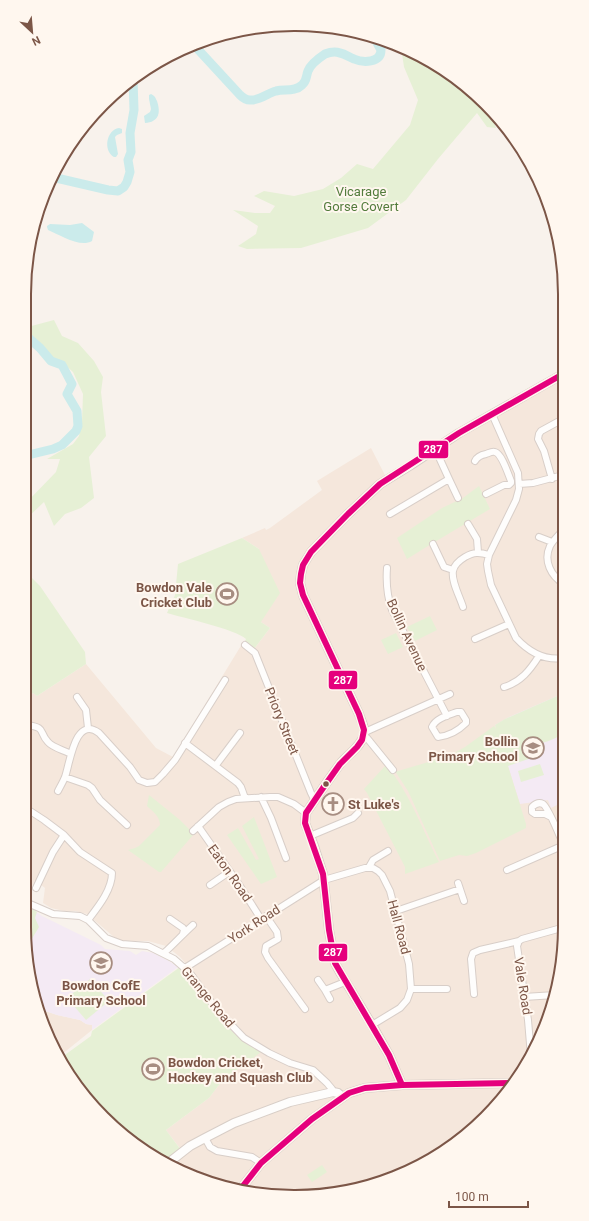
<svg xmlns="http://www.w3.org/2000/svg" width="589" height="1221" viewBox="0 0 589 1221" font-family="Roboto,sans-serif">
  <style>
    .residential { fill: #f5e7dc }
    .education { fill: #f4eaf4 }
    .green { fill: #e6f0d5 }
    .water { fill: #cbebeb }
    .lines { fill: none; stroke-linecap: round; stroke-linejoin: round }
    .river { stroke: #cbebeb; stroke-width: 9 }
    .street-casing { stroke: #d8cec8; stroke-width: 8 }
    .secondary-casing { stroke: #d8cec7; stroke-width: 10 }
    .street { stroke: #fefdfc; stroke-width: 6 }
    .secondary { stroke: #fefdfc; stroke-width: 8 }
    .bus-1-casing { stroke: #fff7ef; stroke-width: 9 }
    .bus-1 { stroke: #e5007d; stroke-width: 6 }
    .bus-dot { fill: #7c5647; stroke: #fff7ef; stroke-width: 1.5 }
    .labels { text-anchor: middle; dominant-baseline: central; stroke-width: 4; stroke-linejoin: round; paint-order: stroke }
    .park-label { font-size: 13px; fill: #537c3c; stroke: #fff7ef }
    .poi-label { font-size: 13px; font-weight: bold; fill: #7c5647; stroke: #fff7ef; text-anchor: end }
    .street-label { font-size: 13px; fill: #7c5647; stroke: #fff7ef }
    .rim { fill: none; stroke: #7c5647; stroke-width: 2 }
    .line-badge { stroke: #fff7ef; stroke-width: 1.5 }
    .badge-label { font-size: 11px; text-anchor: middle; font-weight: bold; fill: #fff }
  </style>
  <rect width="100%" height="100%" fill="#f8f2ec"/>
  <path class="residential" d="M563,376L565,927L560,979L544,1030L520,1077L486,1118L414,1169L330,1195L242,1192L191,1176L171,1166L185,1155L166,1130L209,1098L222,1081L265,1048L246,1036L232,1019L218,1006L197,976L188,966L180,957L166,946L148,941H121L114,937L87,914L75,911H64L51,908L43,903L45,888L35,880L30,891L24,888V702L33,693L37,696L86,664L156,748L173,757L242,644L251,653L270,628L261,622L259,549L242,538L265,528L266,530L270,528L322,490L317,481L371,448L387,479Z
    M39,1009L57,1015L80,1020L86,1024L92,1025V1030L61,1055L38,1014Z"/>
  <path class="education" d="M564,693L565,801L551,808L548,800L520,804L495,725L509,717Z
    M24,903L42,916L101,945L105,949L130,951L136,955L142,951L153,953L167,960L178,967L92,1030V1025L86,1024L80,1020L57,1015L39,1009L38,1010L24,927Z"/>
  <path class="green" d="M401,47L459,80L489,109L496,128L487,127L477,113L438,159L406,200L368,228L301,248L247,249L238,246L256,234L258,226L233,210L255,213H270L275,206L254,196L264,191L294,196L323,189L341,178L357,164L373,169L410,125L418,100L404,67Z
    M54,320L62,336L78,343L94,361L103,377L101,392L106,436L89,457L94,498L81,508L65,514L54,526L44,502L24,521V505L56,472L60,459H47L73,444L79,436L82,422L83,394L73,372L63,363L52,359L44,347L24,328Z
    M479,486L490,509L428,546L407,559L397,538L442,508L463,498Z
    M242,538L259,549L280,593L261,622L270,628L254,649L245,641L246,639C235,629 184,618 167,613L175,595L178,564Z
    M24,570L40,586L85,652L86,664L37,696L33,693L24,702Z
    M430,616L437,630L415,641L407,627Z
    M396,633L403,647L388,654L381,640Z
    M564,693V732C558,739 544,742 534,746L537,756L508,766L526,824V828L476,853L467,856L459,855L440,861L408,791L395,771H398L449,756L465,747L494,726L496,729L495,725L505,719Z
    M540,764L544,775L521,782L518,771Z
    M386,765C410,793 422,829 439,862L405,874V867L367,793L364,789Z
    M149,795L180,820L194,834L161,872H159L128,850L135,848L139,846L160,825C160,816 152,811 147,806Z
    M254,817L277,877L261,884L227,835L238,828L256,860L259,859L242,826Z
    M24,903L37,912L35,918L39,927L30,942L38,985L34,986L24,926Z
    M180,967C194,981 204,998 216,1014C229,1030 243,1042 261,1052L222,1081L209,1098L166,1130L181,1150L165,1162L144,1152L80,1091L62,1057L91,1036L92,1031Z
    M90,979L109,1001L86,1020L67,998Z
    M322,1165L327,1172L312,1182L307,1175Z"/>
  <path class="water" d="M151,94C155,96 155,97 157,101C161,113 159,122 145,123L144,116L150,112L151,109L149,99V95Z
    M119,128L122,129V133L117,135L115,137L118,154L116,157H114C103,151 106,130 119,128Z
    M82,223L94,232L92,241C80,248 60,235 48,230L47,227V226L50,224L70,225Z"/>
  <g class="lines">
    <path class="river" d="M193,44L240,95C243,98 246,100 250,100C259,101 268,93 276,91C285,89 295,92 302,85C307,81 306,76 308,71C310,65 319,58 325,54C330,52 335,51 340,53C345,54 349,57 354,59C363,63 381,63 381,50L376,41L366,35
      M52,177L108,190L118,191L124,187L127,182L130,172L128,160L131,152L130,133L134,110L133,79
      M24,456L53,449L62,445L76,431L78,426L77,411L67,394L72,384L62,365L51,361L40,348L24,334"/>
    <g class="street-casing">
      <path id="street" d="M492,414L518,473L519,489L516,500L489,555L487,564L488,571L491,585L516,638C529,652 545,661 564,658
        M475,461C477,457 481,455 486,454C489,453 492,451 495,452C502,454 508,474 511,481V483L509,485H504L486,494
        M449,479L458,498
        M552,479L544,451L538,439L539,434L541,431L563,419
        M519,484L533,483L563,475
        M390,514L449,479L438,455L432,451
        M468,524L477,539L478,552
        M564,529C559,535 553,540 550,546C543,561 551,576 564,584
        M539,537L552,542
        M433,544L444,567L453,570
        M387,568C386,582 387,596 392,610L447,716
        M463,607C460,597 451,581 453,571C454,564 460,560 465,557C474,552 479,552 489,555
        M475,639L509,624
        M245,645L255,653L311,793L313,797L316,799
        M504,687C521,682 530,670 539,656
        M77,697L86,710L88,728
        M457,712H461L466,720V723C458,731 449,736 438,737L432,727C436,718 449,715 457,712Z
        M27,725C47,728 38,731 48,742C53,748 64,750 71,754
        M365,732L450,694
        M363,737L367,738L393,770
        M185,743L238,783L241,787L245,798
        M216,765L240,733
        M65,777L88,785L92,788L100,800L127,825
        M58,791C60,787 63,782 65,777C70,763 75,715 99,733L130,767L139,780L147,783L155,782L163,774L175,760L225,680
        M261,797L271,818L286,858
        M24,807L44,820L64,835L80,852L112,873C112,890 98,907 88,920
        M551,817L545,814H535L532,812V807C535,804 539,802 543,804C549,808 561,840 565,848
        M198,826L238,883L261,919
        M193,831L219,807L228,802L236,799L270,797H278L294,804L306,813
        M310,836L353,818L358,813
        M369,867L373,860L388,851
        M507,870L564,845
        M458,883L464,901
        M210,885L229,872
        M36,888L53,852L64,835
        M30,904L53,914L80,916L88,920L106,938L122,944L148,946L174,959L190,973L217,1010L244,1038L269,1053L290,1063L313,1070L327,1083L332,1089L333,1092
        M396,911L460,889
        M266,916L277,932L278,939L266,946L265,952L268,958L305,1009
        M170,919L183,928L184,930L183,934
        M164,953C174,944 183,934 193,925
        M185,968L324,880L365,868H373L378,871L382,875L390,891L409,964L411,989L407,1000L400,1008L372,1025
        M318,980L325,990
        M411,989H447
        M474,994L471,959L473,953L480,950L519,941
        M524,997L555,995
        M330,999L325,990L345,982
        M531,1056L528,1020L517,946L519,941L522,939L565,927
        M205,1138L210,1147L217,1151L252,1157L261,1163"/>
    </g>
    <g class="secondary-casing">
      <path id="secondary" d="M402,1085L389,1055L372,1025L341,974L335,963L329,930L323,874L314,846L305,823L306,813C317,797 328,780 340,764C348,754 360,748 364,735C366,728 361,721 359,714L303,595L300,583L301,574L303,565L311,552L348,514L380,484L411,465L459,433L563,374
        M167,1164L190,1146L205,1138L234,1123L290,1102L333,1092L338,1093L343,1097
        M239,1191L261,1163L312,1119L349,1093L365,1088L402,1085L514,1083"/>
    </g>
    <use href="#street" class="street"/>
    <use href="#secondary" class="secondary"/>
    <g class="bus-1-casing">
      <path id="bus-1" d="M402,1085L389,1055L335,963L329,930L323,874L305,823L306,813L323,788L340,764L357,747L362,740L364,730L359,714L303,595L300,583L301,574L303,565L311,552L348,514L380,484L459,433L563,374
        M239,1191L261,1163L312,1119L349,1093L365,1088L402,1085L514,1083"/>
    </g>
    <use href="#bus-1" class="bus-1"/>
  </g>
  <defs>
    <g id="stadium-ring" transform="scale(1.15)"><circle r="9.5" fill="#fff7ef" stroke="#a78d81" stroke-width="1.5"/><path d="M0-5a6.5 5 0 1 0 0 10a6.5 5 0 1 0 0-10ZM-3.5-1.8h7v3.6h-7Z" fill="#a78d81"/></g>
    <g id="school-ring" transform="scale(1.15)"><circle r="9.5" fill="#fff7ef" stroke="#a78d81" stroke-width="1.5"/><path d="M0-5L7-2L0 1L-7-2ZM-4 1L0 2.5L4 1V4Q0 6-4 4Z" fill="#a78d81"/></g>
    <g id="church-ring" transform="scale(1.15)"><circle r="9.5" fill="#fff7ef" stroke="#a78d81" stroke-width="1.5"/><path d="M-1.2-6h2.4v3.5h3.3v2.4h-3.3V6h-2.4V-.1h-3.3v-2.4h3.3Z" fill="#a78d81"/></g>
  </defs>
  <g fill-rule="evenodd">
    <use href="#stadium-ring" x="227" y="594"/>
    <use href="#school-ring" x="533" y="748"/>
    <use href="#church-ring" x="333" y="804"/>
    <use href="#school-ring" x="101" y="963"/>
    <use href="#stadium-ring" x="153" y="1069"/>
  </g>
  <circle class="bus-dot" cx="326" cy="784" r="3.5"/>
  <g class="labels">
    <g class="park-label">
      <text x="361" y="191">Vicarage<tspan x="361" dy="15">Gorse Covert</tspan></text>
    </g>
    <g class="poi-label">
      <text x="212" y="587">Bowdon Vale<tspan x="212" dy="15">Cricket Club</tspan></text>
      <text x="518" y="741">Bollin<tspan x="518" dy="15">Primary School</tspan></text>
      <text x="348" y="804" text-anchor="start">St Luke's</text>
      <text x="101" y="985" text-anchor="middle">Bowdon CofE<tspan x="101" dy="15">Primary School</tspan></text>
      <text x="168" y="1062" text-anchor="start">Bowdon Cricket,<tspan x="168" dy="15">Hockey and Squash Club</tspan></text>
    </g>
    <g class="street-label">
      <text transform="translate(407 635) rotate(65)">Bollin Avenue</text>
      <text transform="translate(282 721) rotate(68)">Priory Street</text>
      <text transform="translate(230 873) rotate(55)">Eaton Road</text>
      <text transform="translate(254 924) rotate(-33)">York Road</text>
      <text transform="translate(399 927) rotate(75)">Hall Road</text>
      <text transform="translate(523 986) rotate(81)">Vale Road</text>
      <text transform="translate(208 997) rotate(50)">Grange Road</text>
    </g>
  </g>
  <path d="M0 0H589V1221H0ZM294 31H295A263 263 0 0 1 558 294V927A263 263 0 0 1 295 1190H294A263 263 0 0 1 31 927V294A263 263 0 0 1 294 31Z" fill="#fff7ef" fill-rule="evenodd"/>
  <path class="rim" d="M294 31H295A263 263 0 0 1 558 294V927A263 263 0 0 1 295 1190H294A263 263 0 0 1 31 927V294A263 263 0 0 1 294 31Z"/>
  <g class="line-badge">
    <rect x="418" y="440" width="31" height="19" rx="4" fill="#e5007d"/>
    <rect x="328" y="670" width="30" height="20" rx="4" fill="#e5007d"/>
    <rect x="318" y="943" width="30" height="19" rx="4" fill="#e5007d"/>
  </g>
  <g class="badge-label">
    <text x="433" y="453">287</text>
    <text x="343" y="684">287</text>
    <text x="333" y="956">287</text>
  </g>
  <g transform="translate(32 32) rotate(154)" stroke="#fff7ef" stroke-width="3" paint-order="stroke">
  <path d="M0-3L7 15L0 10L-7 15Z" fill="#7c5647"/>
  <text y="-6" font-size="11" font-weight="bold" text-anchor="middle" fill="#7c5647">N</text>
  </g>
  <path d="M449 1201v6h79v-6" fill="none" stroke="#7c5647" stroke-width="2"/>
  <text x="455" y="1201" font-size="12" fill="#7c5647" stroke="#fff7ef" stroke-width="3" paint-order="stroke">100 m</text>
</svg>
